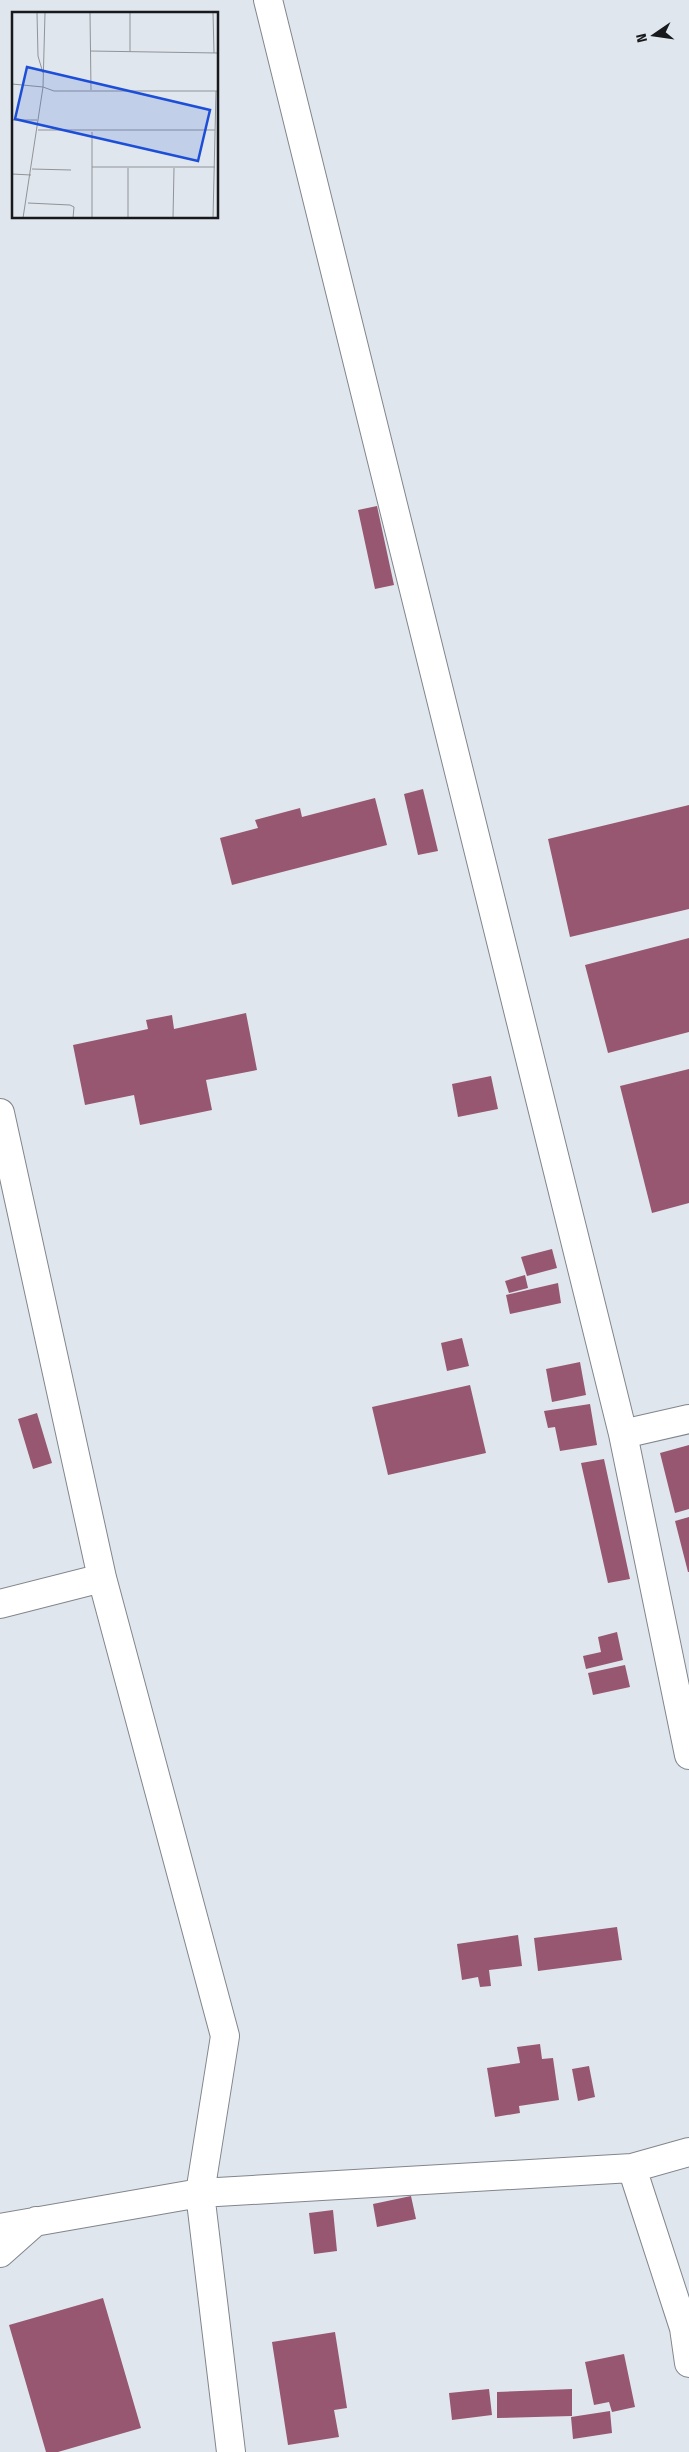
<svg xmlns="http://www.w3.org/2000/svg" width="689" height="2452" viewBox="0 0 689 2452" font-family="'Fira Sans Condensed',sans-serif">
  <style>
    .building { fill: #975771 }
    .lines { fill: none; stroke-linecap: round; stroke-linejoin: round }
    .minor-casing { stroke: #81868c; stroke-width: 30 }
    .minor { stroke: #fff; stroke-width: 28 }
    .inset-road { fill: none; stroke: #909499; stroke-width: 1 }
    .view { fill: #1d4ed8; fill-opacity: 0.15; stroke: #1d4ed8; stroke-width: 2.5 }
    .inset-edge { fill: none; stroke: #17191c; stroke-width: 2.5 }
  </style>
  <rect width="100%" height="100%" fill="#e0e6ed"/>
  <path class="building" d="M377,506L394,585L375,589L358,510Z
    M423,789L438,851L418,855L404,794Z
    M375,798L387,845L232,885L220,838L258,828L255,820L300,808L302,817Z
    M689,805V909L570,937L548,839Z
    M689,938V1032L608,1053L585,965Z
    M246,1013L257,1070L206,1080L212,1110L140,1125L134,1095L85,1105L73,1045L148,1029L146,1020L172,1015L174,1029Z
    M689,1069V1203L652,1213L620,1086Z
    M491,1076L498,1109L458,1117L452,1084Z
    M552,1249L557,1268L527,1276L521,1257Z
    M525,1275L528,1288L509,1293L505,1281Z
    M558,1283L561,1303L510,1314L506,1295Z
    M462,1338L469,1366L447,1371L441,1343Z
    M580,1362L586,1395L552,1402L546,1369Z
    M470,1385L486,1453L388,1475L372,1407Z
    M590,1404L597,1445L560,1451L555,1427L548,1428L544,1411Z
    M37,1413L52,1463L33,1469L18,1419Z
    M689,1445V1509L675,1513L660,1453Z
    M604,1459L630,1579L608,1583L581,1463Z
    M689,1517V1572H688L675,1521Z
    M617,1632L623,1660L586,1669L583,1656L601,1652L598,1637Z
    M625,1665L630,1687L593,1695L588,1673Z
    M617,1927L622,1960L538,1971L534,1938Z
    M518,1935L522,1966L489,1970L491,1986L480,1987L478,1977L462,1980L457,1944Z
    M540,2044L542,2059L553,2058L559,2100L519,2106L520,2113L495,2117L487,2068L520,2063L517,2047Z
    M589,2066L595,2097L578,2101L572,2069Z
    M411,2196L416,2219L377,2227L373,2204Z
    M333,2210L337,2251L314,2254L309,2213Z
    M103,2298L141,2428L58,2452H46L9,2325Z
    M335,2332L347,2408L334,2410L339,2437L288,2445L272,2342Z
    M624,2354L635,2407L612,2412L609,2402L594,2405L585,2362Z
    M489,2389L492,2415L452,2420L449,2393Z
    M572,2389V2416L497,2418V2392Z
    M610,2411L612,2433L573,2439L571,2417Z"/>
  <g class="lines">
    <g class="minor-casing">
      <path id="minor" d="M268,0L623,1434L689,1755
        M0,1113L102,1578L225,2036L200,2193L632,2168L689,2152
        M623,1434L689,1419
        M0,1604L102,1578
        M632,2168L684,2328L689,2363
        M0,2228L200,2193L231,2452
        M0,2253L36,2221"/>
    </g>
    <use href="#minor" class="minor"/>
  </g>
  <g transform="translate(12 12)">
    <rect width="206" height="206" fill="#e0e6ed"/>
    <path class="inset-road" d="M25,1L26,44L31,61M78,1L79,78M201,1L202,41M78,39L206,41M118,40V1M0,72L31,75L33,1M0,108H25M26,118H203M80,155H203M116,156V206M20,157L59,158M0,162L19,163M16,191L58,193L62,195L61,206M11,206L31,75L42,79H206M80,206V120M161,206L162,156M201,206L204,79"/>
    <path class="view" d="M15,55L198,98L186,149L3,107Z"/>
    <rect width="206" height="206" class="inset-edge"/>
  </g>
  <g transform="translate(654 35) rotate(257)" stroke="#e0e6ed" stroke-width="4" paint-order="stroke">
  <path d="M0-4L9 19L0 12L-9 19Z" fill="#17191c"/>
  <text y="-8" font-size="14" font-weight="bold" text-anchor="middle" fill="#17191c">N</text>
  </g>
</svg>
